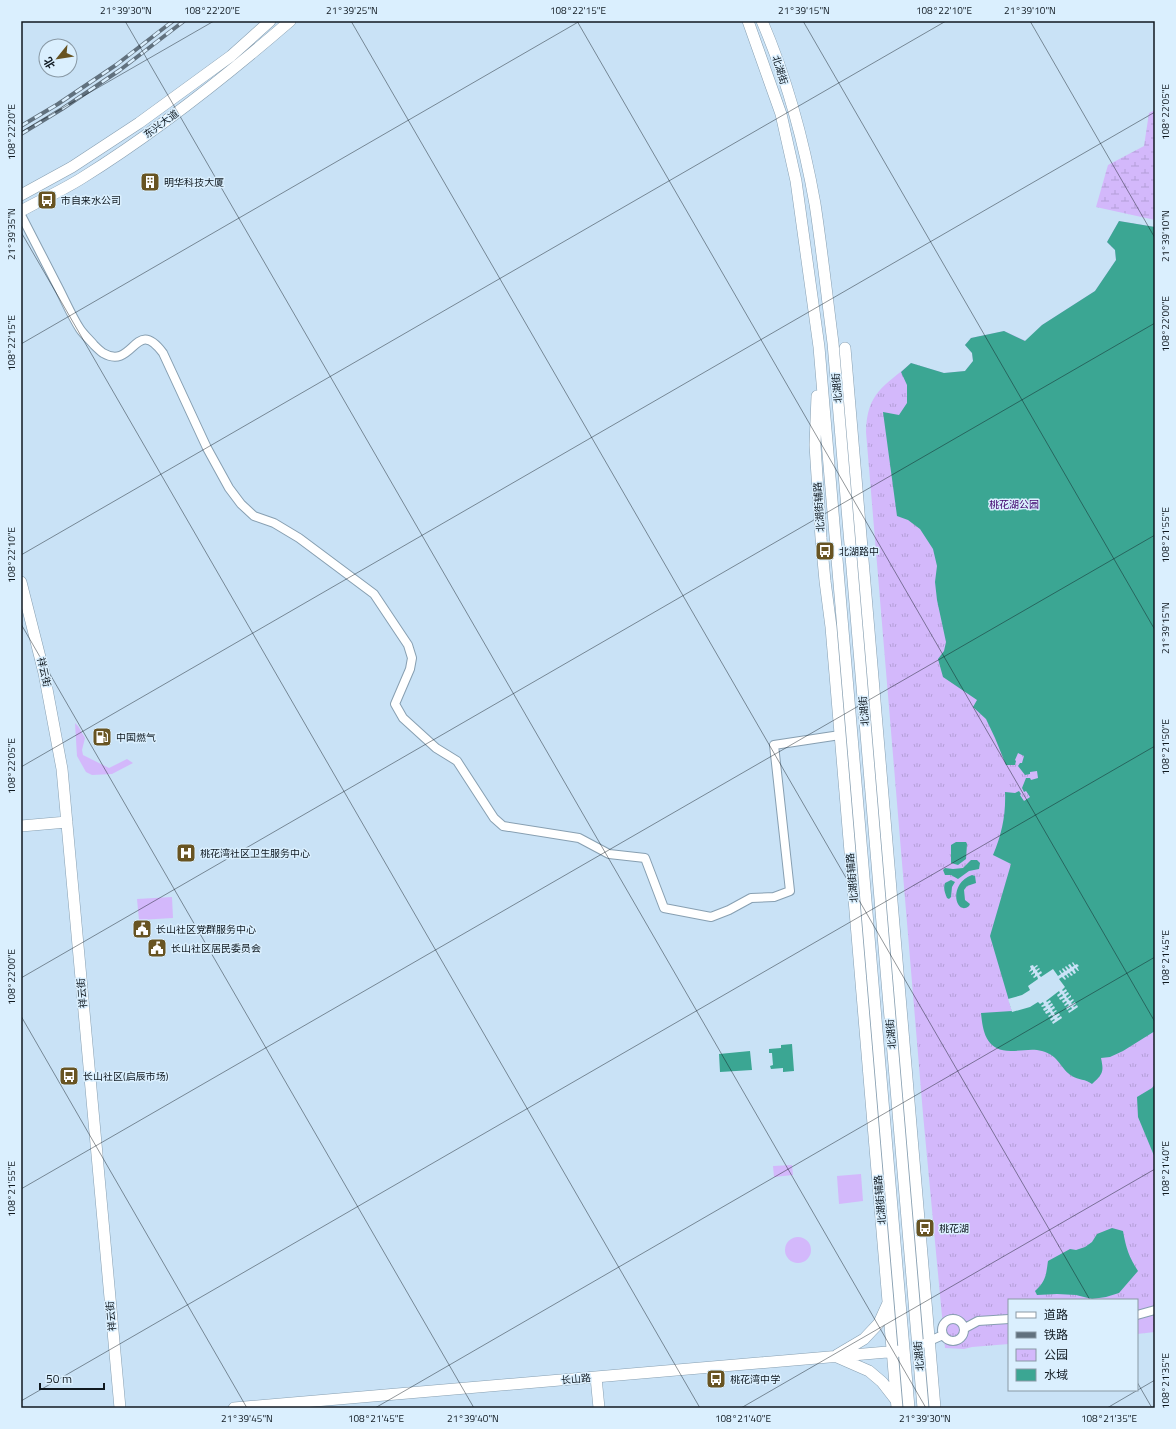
<svg xmlns="http://www.w3.org/2000/svg" width="1176" height="1429" viewBox="0 0 1176 1429" font-family="'Titillium Web','Noto Sans SC',sans-serif">
  <style>
    .green { fill: #d3b8fb }
    .wetland { fill: url(#wetland-marsh) }
    .park { fill: url(#park-tufts) }
    .water { fill: #3ba693 }
    .pier { fill: #c9e2f6 }
    .lines { fill: none; stroke-linecap: round; stroke-linejoin: round }
    .street-casing { stroke: #879fb1; stroke-width: 10 }
    .secondary-casing { stroke: #879fb1; stroke-width: 12 }
    .street { stroke: #fff; stroke-width: 8 }
    .secondary { stroke: #fff; stroke-width: 11 }
    .rail-casing { stroke: #61717e; stroke-width: 4 }
    .rail { stroke: #daeffe; stroke-width: 2.5; stroke-dasharray: 8; stroke-linecap: butt }
    .ticks { fill: none; stroke: #101920; stroke-width: 1; stroke-opacity: 0.45 }
    .labels { text-anchor: middle; dominant-baseline: central; stroke-width: 3; stroke-linejoin: round; paint-order: stroke }
    .street-label { font-size: 10px; fill: #101920; stroke: #daeffe }
    .poi-label { font-size: 10px; fill: #101920; stroke: #daeffe; text-anchor: start }
    .park-label { font-size: 10px; fill: #3e006b; stroke: #daeffe }
    .neatline { fill: none; stroke: #101920; stroke-width: 1.5 }
    .ticks-label { font-size: 10px; text-anchor: middle; fill: #101920 }
  </style>
  <defs>
    <pattern id="wetland-marsh" width="20" height="14" patternUnits="userSpaceOnUse"><rect width="20" height="14" fill="#d3b8fb"/><path d="M1 5h8M5 5V1M11 12h8M15 12V8" fill="none" stroke="#b49ed7"/></pattern>
    <pattern id="park-tufts" width="24" height="20" patternUnits="userSpaceOnUse"><rect width="24" height="20" fill="#d3b8fb"/><path d="M3 7l-1-3M5 7V3M7 7l1-3M15 17l-1-3M17 17v-4M19 17l1-3" fill="none" stroke="#b49ed7"/></pattern>
  </defs>
  <rect width="100%" height="100%" fill="#c9e2f6"/>
  <path class="green" d="M75,723L78,726L85,738L82,750L83,755L109,768L127,759L133,763L112,774L92,775L86,772L77,756Z
    M172,897L173,918L139,920L137,899Z
    M792,1165L793,1175L774,1177L773,1166Z
    M861,1174L863,1201L839,1204L837,1176Z
    M785 1250a13 13 0 1 1 26 0a13 13 0 1 1-26 0Z"/>
  <path class="wetland" d="M1155,110V220L1096,207L1108,165L1144,146L1149,113Z"/>
  <path class="park" d="M1119,221L1155,227V1332L1137,1334V1300H1009V1344L972,1347L964,1349L945,1348L923,1114L866,432C867,392 884,387 911,363L944,373L965,371L973,361L972,353L965,345L971,338L1004,331L1026,341L1042,325L1095,291L1116,260L1115,250L1107,242Z"/>
  <path class="water" d="M1119,221L1155,227V1031L1123,1051L1110,1057L1101,1058C1104,1072 1103,1074 1092,1084C1086,1079 1078,1080 1072,1076C1060,1069 1060,1056 1042,1051C1032,1048 1022,1051 1011,1051C987,1051 983,1034 981,1013L1012,1011L990,936L1011,864L993,855C1002,834 1006,814 1005,792L1015,793L1019,791L1021,794L1020,795L1024,801L1030,797L1026,791L1024,792L1022,788L1026,778H1030L1031,780L1038,778L1037,771L1030,772V774L1025,775L1018,766L1020,763H1022L1024,756L1018,753L1015,760L1016,761L1015,765H1006L995,738L986,719L973,707L977,700L943,677L938,659L944,651L946,642L937,600L935,582L937,566L933,549L920,529L908,520L897,516L883,412L899,415L907,403V385L901,372L911,363L944,373L965,371L973,361L972,353L965,345L971,338L1004,331L1025,341L1042,325L1095,291L1116,260L1115,250L1107,242Z
    M956,842H966L967,844L966,859L958,865L951,863V845Z
    M971,860H977L980,863L979,869L969,871L958,879L951,875H945L943,870L945,868L953,869L963,868Z
    M972,875L975,876L976,883L967,886L964,890L965,900L970,904L969,906C956,917 947,884 972,875Z
    M951,880L955,882L952,887L951,897L949,899L947,898C945,893 943,888 945,883Z
    M792,1044L794,1071L783,1072V1068L771,1069L770,1066L773,1065L772,1053H769V1049L781,1048V1045Z
    M750,1051L752,1070L720,1072L719,1054Z
    M1155,1084V1158L1138,1117L1137,1097L1152,1088Z
    M1112,1228L1123,1231C1126,1248 1129,1257 1138,1271L1119,1293L1106,1297L1092,1299L1076,1295L1057,1294L1037,1295L1035,1291C1046,1281 1046,1275 1048,1261L1070,1249L1076,1250L1085,1247L1092,1242L1097,1234Z"/>
  <path class="pier" d="M1073,962L1075,965L1077,964L1079,966L1077,967L1079,971H1078L1075,968L1074,969L1076,973L1074,974L1072,971L1070,972L1073,975L1071,976L1069,973L1067,974L1069,977L1068,978L1066,975L1064,976L1066,979L1065,980L1062,977L1059,979L1065,987L1062,990L1063,991L1066,989L1067,991L1064,993L1065,994L1068,992L1069,994L1066,996L1067,998L1071,995V997L1068,999L1070,1001L1073,999L1074,1000L1071,1003L1072,1004L1075,1002L1076,1004L1073,1006L1074,1007L1077,1005L1078,1007L1069,1013L1068,1011L1072,1009L1071,1007L1067,1010L1066,1008L1069,1005L1068,1004L1065,1006L1064,1005L1067,1002L1066,1001L1063,1003L1062,1001L1065,999L1064,998L1060,1000L1059,998L1063,996L1062,994L1058,997L1057,995L1060,993L1059,991L1046,1001L1047,1002L1050,1000L1051,1002L1048,1004L1049,1005L1052,1003L1053,1005L1050,1007L1051,1008L1054,1006L1055,1008L1052,1010L1053,1012L1056,1010L1057,1011L1054,1013L1055,1015L1059,1013L1060,1015L1057,1017L1058,1018L1061,1016L1062,1018L1053,1024L1052,1022L1055,1020L1054,1019L1051,1021L1050,1019L1053,1017L1052,1015L1049,1017L1048,1016L1051,1014L1050,1012L1046,1014L1045,1012L1048,1010V1009L1044,1011L1043,1009L1046,1007L1045,1006L1042,1007L1041,1006L1044,1004L1043,1002L1040,1004L1038,1002L1030,1007L1012,1012L1008,999L1022,995L1030,990L1028,986L1038,979L1037,976L1034,978L1033,977L1035,975V973L1031,975V974L1033,972V970L1029,972V971L1031,969L1030,966L1033,965L1034,967L1037,965L1038,966L1035,968L1036,970L1039,968L1040,969L1037,971L1038,973L1041,971L1042,973L1039,975L1041,977L1053,969L1058,976L1061,974L1059,971L1060,970L1062,973L1064,972L1062,969L1063,968L1066,971L1067,970L1065,967L1066,966L1069,969L1070,968L1068,965L1070,964L1072,967L1074,966L1072,963Z"/>
  <g class="lines">
    <g class="street-casing">
      <path id="street" d="M21,215C33,238 44,260 56,283C64,298 71,315 80,329C84,335 90,340 94,345C97,348 100,351 103,353C134,371 135,315 163,353L207,448L229,488L241,504L254,516L274,523L299,538L374,594L408,645L412,658L410,669L395,704L403,718L436,748L457,761L494,818L503,826L579,838L609,854L645,858L664,908L711,917L729,910L751,898L774,897L790,891L774,745L840,735
        M1137,1315L1155,1310
        M942 1330a11 11 0 1 1 22 0a11 11 0 1 1-22 0Z
        M965,1328L978,1321L1009,1319
        M918,1346L943,1335"/>
    </g>
    <g class="secondary-casing">
      <path id="secondary" d="M748,21L781,114L796,181L819,347L909,1408
        M762,21C787,79 804,142 815,204C822,250 827,297 833,343L923,1408
        M21,195L72,167L139,123L231,56L270,21
        M21,211C41,200 63,190 82,178C156,132 224,78 290,21
        M845,348L935,1408
        M817,396L815,445L821,538L825,581L831,627L897,1408
        M21,582L44,673L62,769L120,1408
        M21,826L67,822
        M837,1355L864,1339L879,1323L888,1303
        M837,1357L869,1371L882,1382L896,1400
        M596,1377L599,1408
        M234,1408L899,1351"/>
    </g>
    <use href="#street" class="street"/>
    <use href="#secondary" class="secondary"/>
    <g class="rail-casing">
      <path id="rail" d="M21,126L58,104L116,65L173,21
        M21,134L62,109L120,70L184,21"/>
    </g>
    <use href="#rail" class="rail"/>
  </g>
  <path class="ticks" d="M125,21L926,1408M351,21L1090,1300M577,21L1155,1022M803,21L1155,630M1030,21L1155,238M21,132L214,21M21,232L700,1408M21,344L580,21M21,555L946,21M21,624L474,1408M21,767L1155,112M21,978L1155,323M21,1016L247,1408M21,1189L1155,535M1137,1382L1152,1408M21,1401L1155,746M21,1407V1408M375,1408L1155,957M741,1408L1155,1169M1107,1408L1155,1380"/>
  <defs>
    <g id="building-square" transform="scale(1)"><rect x="-9" y="-9" width="18" height="18" rx="4" fill="#685422" stroke="#daeffe"/><path d="M-4-6H4V6H1V3H-1V6H-4ZM-2.5-4.3h1.7v1.8h-1.7ZM.8-4.3h1.7v1.8H.8ZM-2.5-1h1.7V.8h-1.7ZM.8-1h1.7V.8H.8Z" fill="#fff"/></g>
    <g id="bus-square" transform="scale(1)"><rect x="-9" y="-9" width="18" height="18" rx="4" fill="#685422" stroke="#daeffe"/><path d="M-5-6H5V4H4V6H2V4H-2V6H-4V4H-5ZM-3.5-4V0h7V-4ZM-3.5 1.2v1.5H-2V1.2ZM2 1.2v1.5H3.5V1.2Z" fill="#fff"/></g>
    <g id="fuel-square" transform="scale(1)"><rect x="-9" y="-9" width="18" height="18" rx="4" fill="#685422" stroke="#daeffe"/><path d="M-5.5-6h7V0h2V4h1.3V-2.5L3-4.5l.8-.8L6-3V5H2.5V1h-1V6h-7ZM-4.2-4.7v3.2H.2V-4.7Z" fill="#fff"/></g>
    <g id="hospital-square" transform="scale(1)"><rect x="-9" y="-9" width="18" height="18" rx="4" fill="#685422" stroke="#daeffe"/><path d="M-5-5h3v3.5h4V-5h3V5h-3V1.5h-4V5h-3Z" fill="#fff"/></g>
    <g id="civic-square" transform="scale(1)"><rect x="-9" y="-9" width="18" height="18" rx="4" fill="#685422" stroke="#daeffe"/><path d="M-.6-6.5H3V-4.5H.6V-3L4-1V1h2V6H-6V1h2V-1L-.6-3ZM-1.2 2.5V6h2.4V2.5Z" fill="#fff"/></g>
  </defs>
  <g fill-rule="evenodd">
    <use href="#building-square" x="150" y="182"/>
    <use href="#bus-square" x="47" y="200"/>
    <use href="#bus-square" x="825" y="551"/>
    <use href="#fuel-square" x="102" y="737"/>
    <use href="#hospital-square" x="186" y="853"/>
    <use href="#civic-square" x="142" y="929"/>
    <use href="#civic-square" x="157" y="948"/>
    <use href="#bus-square" x="69" y="1076"/>
    <use href="#bus-square" x="925" y="1228"/>
    <use href="#bus-square" x="716" y="1379"/>
  </g>
  <g class="labels">
    <g class="street-label">
      <text transform="translate(780 70) rotate(73)">北湖街</text>
      <text transform="translate(161 124) rotate(-36)">东兴大道</text>
      <text transform="translate(837 388) rotate(-95)">北湖街</text>
      <text transform="translate(819 507) rotate(-94)">北湖街辅路</text>
      <text transform="translate(44 672) rotate(77)">祥云街</text>
      <text transform="translate(864 711) rotate(-95)">北湖街</text>
      <text transform="translate(852 878) rotate(-95)">北湖街辅路</text>
      <text transform="translate(82 993) rotate(-95)">祥云街</text>
      <text transform="translate(891 1034) rotate(-95)">北湖街</text>
      <text transform="translate(880 1200) rotate(-95)">北湖街辅路</text>
      <text transform="translate(111 1316) rotate(-95)">祥云街</text>
      <text transform="translate(919 1356) rotate(-95)">北湖街</text>
      <text transform="translate(576 1379) rotate(-5)">长山路</text>
    </g>
    <g class="poi-label">
      <text x="164" y="182">明华科技大厦</text>
      <text x="61" y="200">巿自来水公司</text>
      <text x="839" y="551">北湖路中</text>
      <text x="116" y="737">中国燃气</text>
      <text x="200" y="853">桃花湾社区卫生服务中心</text>
      <text x="156" y="929">长山社区党群服务中心</text>
      <text x="171" y="948">长山社区居民委员会</text>
      <text x="83" y="1076">长山社区(启辰市场)</text>
      <text x="939" y="1228">桃花湖</text>
      <text x="730" y="1379">桃花湾中学</text>
    </g>
    <g class="park-label">
      <text x="1014" y="504">桃花湖公园</text>
    </g>
  </g>
  <rect width="1176" height="1429" fill="none" stroke="#daeffe" stroke-width="44"/>
  <rect x="1008" y="1299" width="130" height="92" fill="#daeffe" stroke="#8999a5"/>
  <rect x="1016" y="1312" width="20" height="6" fill="#ffffff" stroke="#8999a5"/>
  <text x="1044" y="1319" font-size="12" fill="#101920">道路</text>
  <rect x="1016" y="1332" width="20" height="6" fill="#61717e" stroke="#8999a5"/>
  <text x="1044" y="1339" font-size="12" fill="#101920">铁路</text>
  <rect x="1016" y="1349" width="20" height="12" fill="url(#park-tufts)" stroke="#8999a5"/>
  <text x="1044" y="1359" font-size="12" fill="#101920">公园</text>
  <rect x="1016" y="1369" width="20" height="12" fill="#3ba693" stroke="#8999a5"/>
  <text x="1044" y="1379" font-size="12" fill="#101920">水域</text>
  <g transform="translate(58 58) rotate(240)"><circle r="19" fill="#daeffe" stroke="#8999a5"/>
  <path d="M0-3L7 15L0 10L-7 15Z" fill="#685422"/>
  <text y="-6" font-size="11" font-weight="bold" text-anchor="middle" fill="#101920">北</text>
  </g>
  <path d="M40 1383v6h64v-6" fill="none" stroke="#101920" stroke-width="2"/>
  <text x="46" y="1383" font-size="12" fill="#101920" stroke="#daeffe" stroke-width="3" paint-order="stroke">50 m</text>
  <rect x="22" y="22" width="1132" height="1385" class="neatline"/>
  <g class="ticks-label">
    <text x="126" y="14">21°39'30"N</text>
    <text x="212" y="14">108°22'20"E</text>
    <text x="352" y="14">21°39'25"N</text>
    <text x="578" y="14">108°22'15"E</text>
    <text x="804" y="14">21°39'15"N</text>
    <text x="944" y="14">108°22'10"E</text>
    <text x="1030" y="14">21°39'10"N</text>
    <text transform="translate(1165 112) rotate(-90)" y="4">108°22'05"E</text>
    <text transform="translate(11 132) rotate(-90)" y="4">108°22'20"E</text>
    <text transform="translate(11 234) rotate(-90)" y="4">21°39'35"N</text>
    <text transform="translate(1165 236) rotate(-90)" y="4">21°39'10"N</text>
    <text transform="translate(1165 324) rotate(-90)" y="4">108°22'00"E</text>
    <text transform="translate(11 343) rotate(-90)" y="4">108°22'15"E</text>
    <text transform="translate(1165 535) rotate(-90)" y="4">108°21'55"E</text>
    <text transform="translate(11 555) rotate(-90)" y="4">108°22'10"E</text>
    <text transform="translate(1165 628) rotate(-90)" y="4">21°39'15"N</text>
    <text transform="translate(1165 747) rotate(-90)" y="4">108°21'50"E</text>
    <text transform="translate(11 766) rotate(-90)" y="4">108°22'05"E</text>
    <text transform="translate(1165 958) rotate(-90)" y="4">108°21'45"E</text>
    <text transform="translate(11 977) rotate(-90)" y="4">108°22'00"E</text>
    <text transform="translate(1165 1169) rotate(-90)" y="4">108°21'40"E</text>
    <text transform="translate(11 1189) rotate(-90)" y="4">108°21'55"E</text>
    <text transform="translate(1165 1381) rotate(-90)" y="4">108°21'35"E</text>
    <text x="247" y="1422">21°39'45"N</text>
    <text x="376" y="1422">108°21'45"E</text>
    <text x="473" y="1422">21°39'40"N</text>
    <text x="743" y="1422">108°21'40"E</text>
    <text x="925" y="1422">21°39'30"N</text>
    <text x="1109" y="1422">108°21'35"E</text>
  </g>
</svg>
